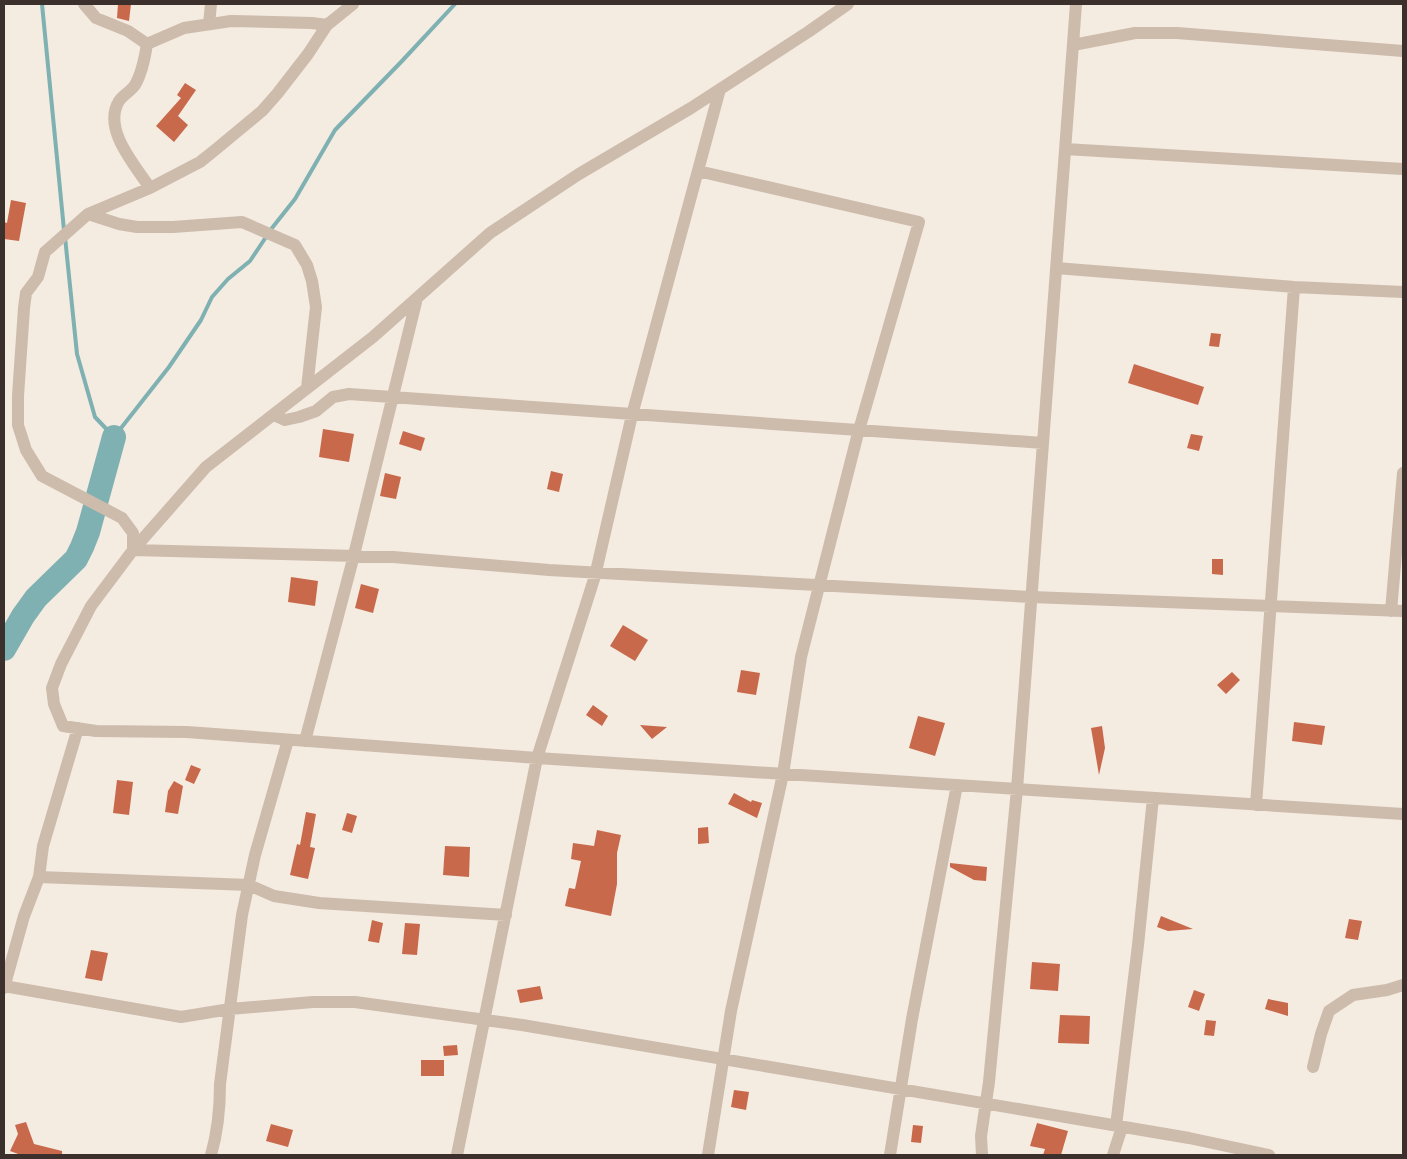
<svg xmlns="http://www.w3.org/2000/svg" width="1407" height="1159" viewBox="0 0 1407 1159" font-family="Helvetica,sans-serif">
  <style>
    .lines { fill: none; stroke-linecap: round; stroke-linejoin: round }
    .stream { stroke: #7fb0b2; stroke-width: 4 }
    .river { stroke: #7fb0b2; stroke-width: 24 }
    .building { fill: #c8694b }
    .minor { stroke: #cdbbac; stroke-width: 12 }
  </style>
  <rect width="100%" height="100%" fill="#f4ebe1"/>
  <g class="lines">
    <path class="stream" d="M42,4L64,230
      M65,237L77,354L95,417L114,437L169,367L201,320L212,297L228,279L250,261L272,228L295,199L335,130L402,61L455,4"/>
    <path class="river" d="M4,649L23,616L36,598L76,559L82,547L88,532L114,437"/>
  </g>
  <path class="building" d="M118,4H131L129,21L117,18Z
    M185,83L196,90L178,116L188,125L174,142L156,126L181,98L177,95Z
    M11,200L26,203L19,241L4,239V222L7,223Z
    M1211,333L1221,334L1219,347L1209,346Z
    M1134,364L1204,387L1198,405L1128,383Z
    M323,429L354,434L349,462L319,457Z
    M403,431L425,438L421,451L399,444Z
    M1191,434L1203,436L1199,451L1187,448Z
    M551,471L563,474L559,492L547,489Z
    M385,473L401,477L396,499L380,496Z
    M1212,559H1223V575L1212,574Z
    M291,577L318,581L315,606L288,602Z
    M361,584L379,589L373,613L355,608Z
    M623,625L648,640L635,661L610,646Z
    M741,670L760,673L756,695L737,692Z
    M1232,672L1240,680L1226,694L1217,685Z
    M593,705L608,716L602,726L586,715Z
    M918,716L945,723L935,756L909,748Z
    M1294,722L1325,726L1322,745L1292,741Z
    M640,725L667,727L652,739Z
    M1102,726L1105,748L1099,775L1091,728Z
    M191,765L201,769L194,784L185,780Z
    M117,780L133,782L129,815L113,813Z
    M174,781L183,786L178,814L165,812L168,791Z
    M734,793L751,802L752,800L762,803L757,818L728,804Z
    M306,812L316,814L310,847L315,848L308,879L290,875L297,844L300,845Z
    M347,813L357,816L352,833L342,830Z
    M708,827L709,843L698,844V828Z
    M597,830L621,835L617,853V884L611,916L565,906L569,888L575,889L581,861L571,859L573,843L594,846Z
    M445,846L470,847L469,877L443,875Z
    M950,863L987,867L986,881L974,880L950,867Z
    M1161,916L1193,929L1168,931L1157,927Z
    M1349,919L1362,921L1358,940L1345,938Z
    M372,920L383,923L379,943L368,941Z
    M405,923L420,924L417,955L402,954Z
    M91,950L108,953L102,981L85,978Z
    M1032,962L1060,964L1058,991L1030,989Z
    M540,986L543,999L520,1003L517,990Z
    M1194,990L1205,994L1199,1011L1188,1007Z
    M1268,999L1288,1003V1016L1265,1009Z
    M1060,1015L1090,1016L1089,1044L1058,1043Z
    M1206,1020L1216,1021L1214,1036L1204,1035Z
    M457,1045L458,1055L444,1056L443,1046Z
    M421,1060H444V1076H421Z
    M734,1090L749,1092L746,1110L731,1107Z
    M26,1122L34,1144L62,1151V1155H21L10,1151L18,1134L15,1125Z
    M1037,1123L1068,1131L1061,1155H1043L1045,1149L1030,1146Z
    M271,1124L293,1130L288,1147L266,1141Z
    M913,1125L923,1126L921,1143L911,1142Z"/>
  <g class="lines">
    <path class="minor" d="M84,4L96,18L128,31L147,44C145,57 142,73 135,85C131,91 123,95 119,101C102,129 135,165 150,188
      M353,4L327,25L308,54L277,94L262,111L215,150L200,162L150,188L88,214L45,252L38,277L26,293L24,308L18,396V425L26,450L42,476L122,518L133,533V550L393,557L549,570L1031,597L1403,611
      M848,4L808,32L691,108L579,174L490,233L373,337L206,467L133,550L91,606L61,664L52,688L54,704L63,726L96,731L187,732L537,758L1403,814
      M209,24L211,4
      M147,44L184,28L231,21L312,23L327,25
      M1073,45L1135,33H1177L1403,51
      M1065,149L1403,169
      M698,171L919,222L857,437L801,657L783,774L731,1011L708,1155
      M88,214L119,224L137,227H173L242,222L295,245L307,265L312,281L316,307L307,388
      M1056,268L1294,287L1403,292
      M274,415L285,420L299,417L316,411L333,397L349,394L1043,443
      M1391,611L1403,473
      M305,741L353,559L417,298
      M1256,805L1294,287
      M39,877L249,885L274,896L319,903L506,915
      M4,986L181,1017L230,1009L313,1002H355L522,1025L1189,1138L1269,1155
      M4,988L24,916L39,877L43,846L78,728
      M1313,1067L1321,1034L1329,1011L1353,995L1387,990L1403,985
      M1116,1126L1138,945L1153,798
      M211,1155C218,1131 220,1108 220,1084L242,915L255,855L288,740
      M457,1155L537,758L595,576L632,415L720,89
      M890,1155L912,1019L957,785
      M982,1155L981,1136L989,1082L1017,789L1076,4
      M1113,1155L1122,1127"/>
  </g>
  <rect width="1407" height="1159" fill="none" stroke="#3b302b" stroke-width="10"/>
</svg>
